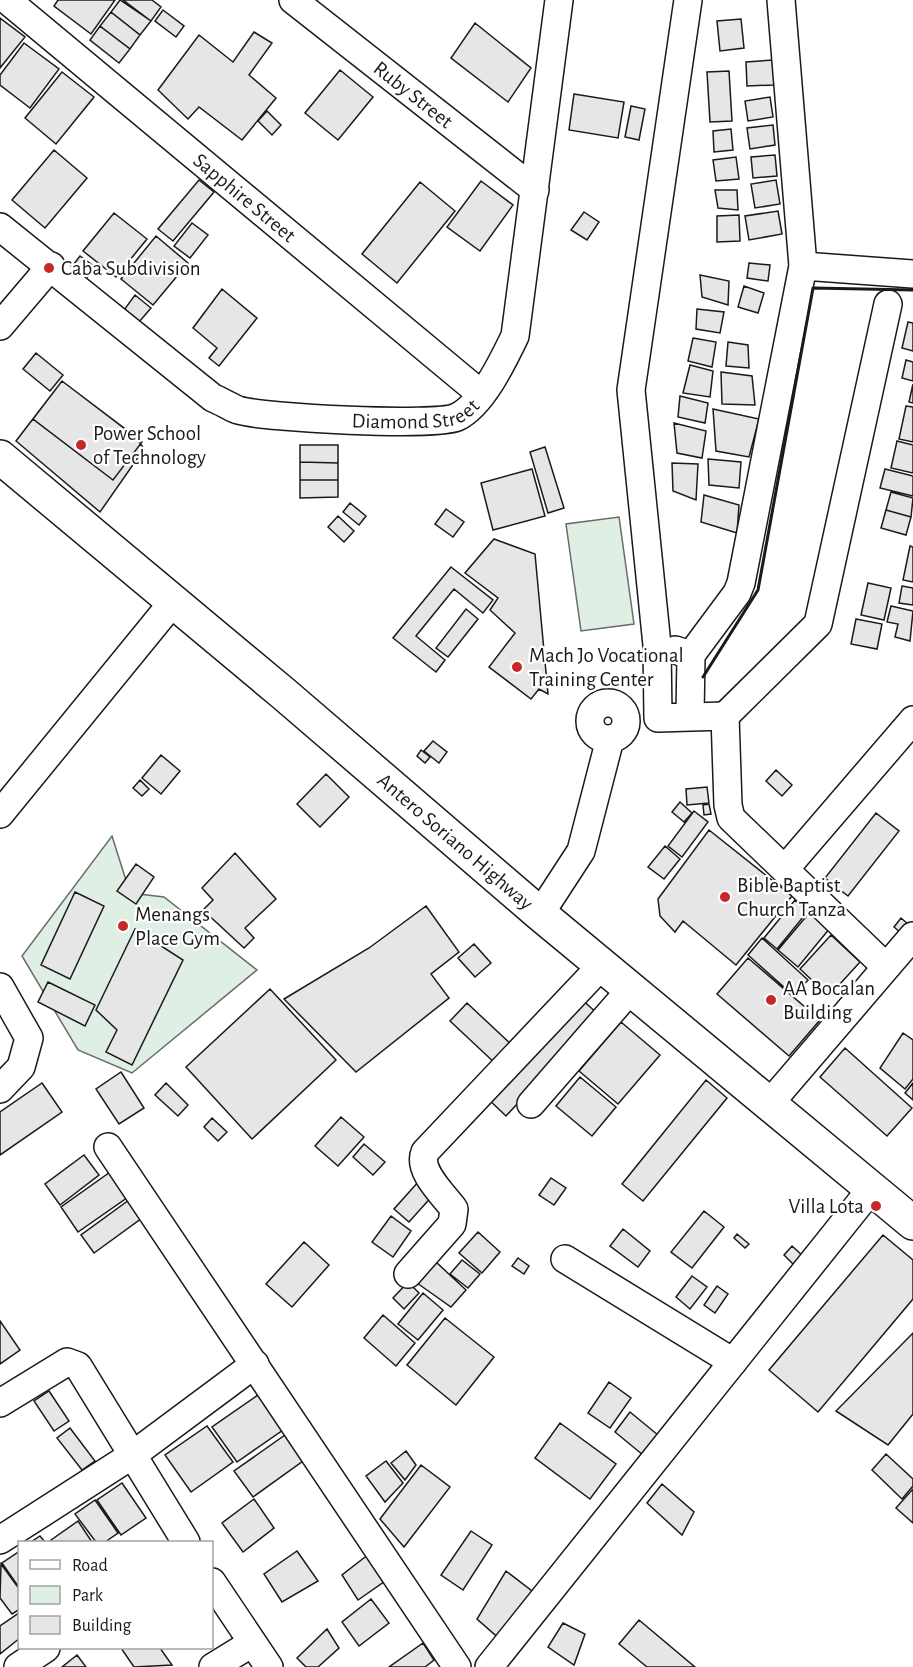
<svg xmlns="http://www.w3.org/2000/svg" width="913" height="1667" viewBox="0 0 913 1667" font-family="'Alegreya Sans',sans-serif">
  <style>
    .green { fill: #e0efe3; stroke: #6a6a6a; stroke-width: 1.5 }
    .building { fill: #e6e6e6; stroke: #1a1a1a; stroke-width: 1.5 }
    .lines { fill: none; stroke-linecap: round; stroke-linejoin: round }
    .minor-casing { stroke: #1a1a1a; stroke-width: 30 }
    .major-casing { stroke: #1a1a1a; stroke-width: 36 }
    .minor { stroke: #fff; stroke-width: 27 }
    .major { stroke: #fff; stroke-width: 33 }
    .wall { stroke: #1a1a1a; stroke-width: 3 }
    .poi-dot { fill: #c62828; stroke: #fff; stroke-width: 2 }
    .labels { text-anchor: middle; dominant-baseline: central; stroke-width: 4.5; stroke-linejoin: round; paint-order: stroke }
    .street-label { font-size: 21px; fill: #1a1a1a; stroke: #fff }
    .poi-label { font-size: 21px; fill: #1a1a1a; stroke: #fff; text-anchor: start }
  </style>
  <rect width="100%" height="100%" fill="#fff"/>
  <path class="green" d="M619,517L634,624L581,631L566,524Z
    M112,836L130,893L164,897L257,970L132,1073L78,1050L22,956Z"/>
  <path class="building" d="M58,0H115L91,34L54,6Z
    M120,0L151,21L140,35L111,12Z
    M123,0H152L161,7L151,21Z
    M163,10L184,26L176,37L155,21Z
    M111,12L140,35L130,49L100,26Z
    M0,18L25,37L0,68Z
    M741,19L744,48L720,51L717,21Z
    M475,23L531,68L508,102L451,58Z
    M100,26L130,49L119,63L90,40Z
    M254,32L272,43L249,75L276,98L242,140L199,107L188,119L158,90L199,35L233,62Z
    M24,43L59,69L30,108L0,85V75Z
    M773,60L774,85L747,86L746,62Z
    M340,70L373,97L338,140L305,113Z
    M729,71L732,121L710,122L707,72Z
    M62,72L94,97L56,144L25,118Z
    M574,94L624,102L618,138L569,130Z
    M770,97L773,117L748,121L745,101Z
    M631,106L645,109L639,140L625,137Z
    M267,111L281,125L272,135L258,121Z
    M773,125L775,145L750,149L747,128Z
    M731,129L733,150L714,152L713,131Z
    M54,150L87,178L45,228L12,200Z
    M775,155L777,176L753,178L751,157Z
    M736,157L739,179L716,181L713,160Z
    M199,180L214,192L173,241L158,229Z
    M776,180L780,204L755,208L751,184Z
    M481,181L513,205L480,251L447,227Z
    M420,182L455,211L397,283L362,254Z
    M715,190H737L738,210L718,208Z
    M778,211L782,234L749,240L745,216Z
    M584,212L599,222L587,240L571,230Z
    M114,213L147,239L116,277L83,251Z
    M739,215L740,241L717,242V216Z
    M192,223L208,235L190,258L174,246Z
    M156,236L188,263L153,305L121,279Z
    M80,256L95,267L85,280L71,268Z
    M749,263L770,265L768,281L747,278Z
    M700,275L729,281L728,305L702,297Z
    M744,286L764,293L758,313L738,307Z
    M222,289L257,318L219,366L209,358L217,348L193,328Z
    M135,295L151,308L139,322L124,310Z
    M697,309L724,312L720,333L696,329Z
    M908,322L913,323V351L902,348Z
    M693,338L716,342L712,367L688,361Z
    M728,342L748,345L749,368L726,366Z
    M36,353L63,375L50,391L23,369Z
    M906,360L913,362V381L902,378Z
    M690,365L713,371L710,397L683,393Z
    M721,372L752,376L755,405L722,404Z
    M62,381L136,437L144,449L100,512L16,441Z
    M62,381L142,442L113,480L33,419Z
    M913,384V403L909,402Z
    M680,396L708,403L705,423L678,417Z
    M906,406L913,407V442L899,439Z
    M713,409L759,419L749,457L716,451Z
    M674,423L706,431L702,458L677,453Z
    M897,441L913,445V473L891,468Z
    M300,445H338V463L300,462Z
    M545,447L564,508L548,513L530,452Z
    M708,459L741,462L739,488L709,485Z
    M300,462L338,463V480H300Z
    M672,463L698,464L696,500L673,491Z
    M532,469L545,516L493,530L481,483Z
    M885,469L913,476V496L880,488Z
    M300,480H338V497L300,498Z
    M891,492L913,498L911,517L886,510Z
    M704,495L739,505L737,533L701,522Z
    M350,503L366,516L359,525L343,512Z
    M446,509L464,522L453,537L435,524Z
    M886,510L911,517L906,535L881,528Z
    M338,516L354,531L344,542L328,527Z
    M494,539L535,554L548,694L539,689L531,699L489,667L515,633L490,610L498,598L465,573Z
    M910,546L913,547V582L903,580Z
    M451,567L493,600L483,613L454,589L416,636L445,660L436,672L393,638Z
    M868,583L891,588L884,620L861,615Z
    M902,586L913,588V605L899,603Z
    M891,606L913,611L910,641L895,637L898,624L887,622Z
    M466,609L478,619L448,657L436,648Z
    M856,619L882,624L877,649L851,644Z
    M433,741L447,752L439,763L424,751Z
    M421,750L430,757L425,763L417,756Z
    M161,755L180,771L161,794L142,778Z
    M776,770L792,785L782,796L766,781Z
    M326,774L349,797L320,827L297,804Z
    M140,780L149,789L142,796L133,788Z
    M707,787L709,803L687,805L686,789Z
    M680,802L692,813L684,822L672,812Z
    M709,804L711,814L704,815L703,805Z
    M694,811L708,822L682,857L668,846Z
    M876,813L899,831L848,896L825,878Z
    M709,830L792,896L736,965L683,921L675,932L660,916L658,899Z
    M665,846L680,859L664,879L648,867Z
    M235,853L276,899L245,928L254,938L244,948L203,910L213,900L202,888Z
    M136,864L154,877L136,904L117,891Z
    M75,892L104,906L70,979L41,965Z
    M795,900L808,911L777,949L764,938Z
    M426,906L459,952L431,974L449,998L356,1072L284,999L369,948Z
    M810,912L830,928L798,967L778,950Z
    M901,918L908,924L901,933L894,927Z
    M135,929L183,960L132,1065L106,1052L117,1030L96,1010Z
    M831,935L860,962L829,996L800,969Z
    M762,938L808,980L794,996L748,955Z
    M474,944L491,963L475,977L458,958Z
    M748,958L820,1020L789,1056L717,994Z
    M48,982L95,1005L85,1026L38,1002Z
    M270,989L336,1060L252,1139L186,1067Z
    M578,996L599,1015L506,1116L485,1096Z
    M467,1003L515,1048L498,1066L450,1021Z
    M621,1022L660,1055L618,1104L579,1071Z
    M903,1033L913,1040V1079L905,1089L880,1068Z
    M845,1048L912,1108L887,1136L820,1077Z
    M121,1072L144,1108L119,1124L96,1089Z
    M580,1077L616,1107L592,1136L556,1106Z
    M706,1080L727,1098L643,1201L622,1184Z
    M42,1083L62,1112L0,1155V1112Z
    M166,1083L188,1105L178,1116L155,1095Z
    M913,1083V1100L905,1093Z
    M341,1117L364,1137L338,1166L315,1146Z
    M212,1118L227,1132L218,1141L204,1127Z
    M364,1144L385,1162L373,1175L353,1157Z
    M84,1155L99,1175L60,1205L45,1184Z
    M113,1170L131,1195L78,1232L61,1207Z
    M551,1178L566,1188L554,1205L539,1195Z
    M419,1181L434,1194L409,1222L394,1209Z
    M129,1200L142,1218L94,1253L81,1235Z
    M704,1211L724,1227L692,1268L671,1252Z
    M391,1216L411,1231L393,1257L372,1242Z
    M623,1229L650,1251L638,1267L610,1246Z
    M478,1232L500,1252L482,1273L459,1253Z
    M737,1234L749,1244L745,1248L734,1238Z
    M883,1235L913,1260V1299L818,1412L769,1370Z
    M304,1242L329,1265L292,1307L266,1284Z
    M792,1246L804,1257L795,1266L784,1255Z
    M518,1258L529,1266L524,1274L512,1266Z
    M462,1260L480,1274L468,1288L450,1274Z
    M436,1262L466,1290L451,1307L417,1283Z
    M692,1276L707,1287L690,1309L676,1297Z
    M408,1282L419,1293L404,1309L393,1298Z
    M717,1286L728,1294L715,1313L704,1305Z
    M423,1293L443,1310L418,1340L398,1324Z
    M383,1315L415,1343L396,1366L364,1338Z
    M445,1318L494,1357L456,1405L407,1365Z
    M0,1321L20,1350L0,1364Z
    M913,1333V1414L888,1445L836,1411Z
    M609,1382L631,1398L610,1428L588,1413Z
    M49,1391L69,1421L54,1431L34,1401Z
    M258,1395L283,1430L237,1462L212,1427Z
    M630,1412L658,1435L643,1455L615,1432Z
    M560,1423L616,1464L590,1499L535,1458Z
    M207,1426L233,1462L191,1492L165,1455Z
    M70,1428L95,1461L82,1470L57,1438Z
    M285,1435L303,1461L253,1497L234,1471Z
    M406,1451L416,1465L405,1480L391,1463Z
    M886,1454L913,1479V1486L902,1499L872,1470Z
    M386,1461L403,1483L385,1502L366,1476Z
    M421,1465L450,1487L404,1547L380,1519Z
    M122,1483L146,1518L121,1535L97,1500Z
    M662,1484L694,1512L682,1535L647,1503Z
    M913,1489V1523L896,1508Z
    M254,1499L274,1528L243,1552L222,1523Z
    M95,1500L118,1533L105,1542H96L75,1514Z
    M78,1521L92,1542H53L51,1540Z
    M471,1531L492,1545L463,1590L441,1575Z
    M40,1536L45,1542H31Z
    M20,1551V1589L2,1563Z
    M297,1551L318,1581L282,1602L264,1574Z
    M369,1554L388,1579L358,1600L342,1575Z
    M1,1564L20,1590V1609L12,1614L0,1598Z
    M506,1571L532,1591L501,1640L477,1619Z
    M371,1599L389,1623L359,1646L342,1622Z
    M19,1613L20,1638L0,1654V1626Z
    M639,1620L695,1667H647L619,1644Z
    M563,1623L585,1634L574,1665L548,1647Z
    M327,1629L339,1648L318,1667H306L297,1658Z
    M423,1643L434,1660L425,1667H389Z
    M121,1648H160L172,1665L134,1667Z
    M77,1655L86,1667H62Z"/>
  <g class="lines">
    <g class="minor-casing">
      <g id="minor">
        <path id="s1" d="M7,0L481,394"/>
        <path id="s2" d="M293,0L535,190"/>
        <path d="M688,0L631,390L657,645L658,718L725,716L728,805L731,818L885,966"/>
        <path id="s3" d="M0,227L213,398C221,401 230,407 238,410C263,418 437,427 457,417C482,405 503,361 515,336L559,0"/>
        <path d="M803,266L913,274"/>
        <path d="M0,326L51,266"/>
        <path d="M675,650L691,655L690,715"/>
        <path d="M691,655L737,593L741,583L803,266L781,0"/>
        <circle cx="608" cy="721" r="18"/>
        <path d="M725,716L818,624L888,304"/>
        <path d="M0,814L173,602"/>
        <path d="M785,869L913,720"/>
        <path d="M540,914L581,851L610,739"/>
        <path d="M0,987L29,1038L21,1067L0,1089"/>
        <path d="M770,1103L913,936"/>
        <path d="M531,1104L631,989"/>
        <path d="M108,1147L457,1667"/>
        <path d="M565,1259L733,1362"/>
        <path d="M408,1274L452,1224L454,1209C443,1194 417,1171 425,1152L602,965"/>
        <path d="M0,1403L67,1362L78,1366L186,1542"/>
        <path d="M0,1540L134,1454L255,1364"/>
        <path d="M212,1582L269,1667"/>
        <path d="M18,1667L46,1648"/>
        <path d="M213,1667L252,1643"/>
        <path d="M489,1667L872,1188"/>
      </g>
    </g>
    <g class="major-casing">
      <g id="major">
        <path id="s4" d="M0,457L284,694L540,914L913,1223"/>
      </g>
    </g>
    <use href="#minor" class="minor"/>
    <use href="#major" class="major"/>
    <path class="wall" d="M703,677L758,590L813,288L913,290"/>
  </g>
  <g class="poi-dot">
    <circle cx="49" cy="268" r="6"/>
    <circle cx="81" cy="445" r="6"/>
    <circle cx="517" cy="667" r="6"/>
    <circle cx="725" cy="897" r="6"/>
    <circle cx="123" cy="926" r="6"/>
    <circle cx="771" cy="1000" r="6"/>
    <circle cx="876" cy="1206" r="6"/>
  </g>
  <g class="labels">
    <g class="street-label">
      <text stroke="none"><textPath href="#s2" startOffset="153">Ruby Street</textPath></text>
      <text stroke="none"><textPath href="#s1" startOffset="309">Sapphire Street</textPath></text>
      <text stroke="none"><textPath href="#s3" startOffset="480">Diamond Street</textPath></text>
      <text stroke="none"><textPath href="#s4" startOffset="596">Antero Soriano Highway</textPath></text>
    </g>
    <g class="poi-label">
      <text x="61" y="268">Caba Subdivision</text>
      <text x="93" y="433">Power School<tspan x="93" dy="24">of Technology</tspan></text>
      <text x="529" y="655">Mach Jo Vocational<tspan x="529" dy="24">Training Center</tspan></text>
      <text x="737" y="885">Bible Baptist<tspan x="737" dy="24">Church Tanza</tspan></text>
      <text x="135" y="914">Menangs<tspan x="135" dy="24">Place Gym</tspan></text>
      <text x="783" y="988">AA Bocalan<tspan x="783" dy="24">Building</tspan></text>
      <text x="864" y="1206" text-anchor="end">Villa Lota</text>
    </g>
  </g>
  <rect x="18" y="1541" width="195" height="108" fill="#ffffff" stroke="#a3a3a3" stroke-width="1.5"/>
  <rect x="30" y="1560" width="30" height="9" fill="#ffffff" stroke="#a3a3a3" stroke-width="1.5"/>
  <text x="72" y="1571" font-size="18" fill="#1a1a1a">Road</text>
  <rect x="30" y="1586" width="30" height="18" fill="#e0efe3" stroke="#a3a3a3" stroke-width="1.5"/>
  <text x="72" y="1601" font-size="18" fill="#1a1a1a">Park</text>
  <rect x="30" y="1616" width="30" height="18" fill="#e6e6e6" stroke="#a3a3a3" stroke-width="1.5"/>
  <text x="72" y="1631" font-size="18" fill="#1a1a1a">Building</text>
</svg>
